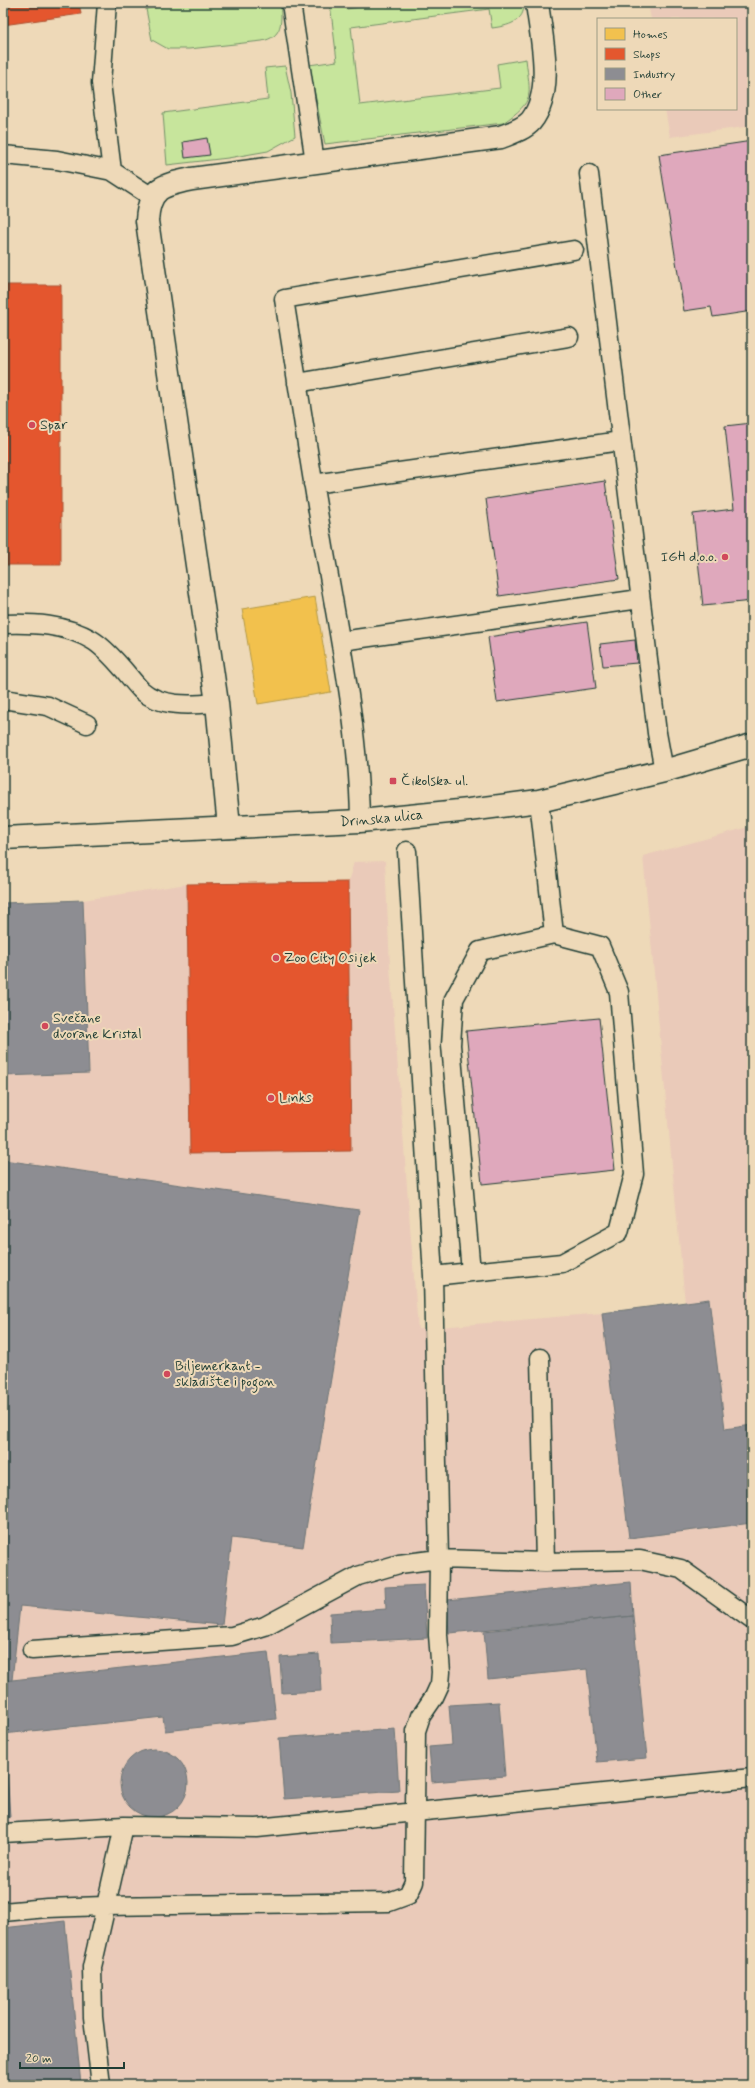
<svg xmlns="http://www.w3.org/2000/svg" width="755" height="2088" viewBox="0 0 755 2088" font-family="Mynerve,sans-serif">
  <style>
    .built { fill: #eacab9 }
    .green { fill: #c7e59c; stroke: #739168 }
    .homes { fill: #f2c14e; stroke: #b39946 }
    .shops { fill: #e4572e; stroke: #a94f30 }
    .industry { fill: #8d8d92; stroke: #6c7576 }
    .building { fill: #dfa8bc; stroke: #1f3d34 }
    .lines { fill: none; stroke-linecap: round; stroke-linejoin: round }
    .service-casing { stroke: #1f3d34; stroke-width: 21 }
    .minor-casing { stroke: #1f3d34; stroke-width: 25 }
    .service { stroke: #eed9b8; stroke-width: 18 }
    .minor { stroke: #eed9b8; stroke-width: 22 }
    .poi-dot { fill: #d1495b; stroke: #eed9b8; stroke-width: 1.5 }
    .labels { text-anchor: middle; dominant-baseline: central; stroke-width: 4; stroke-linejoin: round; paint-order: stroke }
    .poi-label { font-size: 14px; fill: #1f3d34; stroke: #eed9b8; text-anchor: start }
    .street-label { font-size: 14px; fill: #1f3d34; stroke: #eed9b8 }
  </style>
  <rect width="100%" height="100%" fill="#eed9b8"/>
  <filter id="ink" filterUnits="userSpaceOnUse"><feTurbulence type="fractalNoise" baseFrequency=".025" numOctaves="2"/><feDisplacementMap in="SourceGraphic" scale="8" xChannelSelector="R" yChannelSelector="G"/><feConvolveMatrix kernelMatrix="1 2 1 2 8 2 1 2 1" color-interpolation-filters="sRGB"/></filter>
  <g filter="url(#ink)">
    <path class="built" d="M648,3H752V126L670,137L665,109H736V19H651Z
      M752,826V2085H3V903L83,900L187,884L348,882L354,862L385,861L390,966L418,1329L602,1313L685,1303L643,856Z"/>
    <path class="green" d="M180,3H280C282,21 283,37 262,41L189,49H168L152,40L146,9Z
      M330,3H344L346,9L390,3H524C525,22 508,26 492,28L489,9L351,27L360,105L500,88L497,64L526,59C530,96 536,100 503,123L325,144L309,65L337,61Z
      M285,66L291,93L295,136L268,151L228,158L167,165L163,113L268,99L265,68Z"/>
    <path class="homes" d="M315,597L331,692L258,704L242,609Z"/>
    <path class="shops" d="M3,3H79L81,14L3,25Z
      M3,285H61V565H3Z
      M348,882L351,1151L190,1153L187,884Z"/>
    <path class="industry" d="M83,900L89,1073L3,1076V903Z
      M3,1160L359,1210L303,1547L232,1538L222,1625L20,1606L12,1680L3,1681Z
      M709,1299L725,1429L752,1425V1523L629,1538L602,1313Z
      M631,1582L633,1616L449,1633L447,1600Z
      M424,1585L427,1638L331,1643L330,1613L386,1609L385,1587Z
      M633,1616L647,1758L597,1762L587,1669L488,1679L484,1631Z
      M268,1652L276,1719L165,1731L163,1717L3,1734V1681Z
      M319,1654L321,1691L282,1693L280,1657Z
      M499,1702L505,1776L432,1782L429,1747L452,1745L449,1705Z
      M395,1729L399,1791L284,1799L279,1738Z
      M120 1783a34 34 0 1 1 68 0a34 34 0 1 1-68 0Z
      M3,1756H6L10,1817L3,1818Z
      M65,1921L81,2085H3V1928Z"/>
    <path class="building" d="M207,138L210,155L185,158L183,142Z
      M752,141V311L713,317L711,307L684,311L659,155Z
      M752,423V601L703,606L693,514L734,509L725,426Z
      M605,481L619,579L499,596L486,499Z
      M587,622L596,688L497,702L488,637Z
      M635,640L637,663L603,666L600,644Z
      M599,1018L615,1170L482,1184L466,1031Z"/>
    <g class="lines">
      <g class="service-casing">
        <path id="service" d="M107,3L101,83L112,171
          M291,3L315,162
          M3,155L57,160L112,171L152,197
          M589,174L657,733L664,771
          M297,383L569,337
          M313,484L621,441
          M3,624C33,623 65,624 92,640C104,647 114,659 123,669C129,676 135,684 141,690C161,708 192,705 217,703
          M341,641L640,599
          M3,699L48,706L87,724
          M539,801L554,934
          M360,821C359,733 341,646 326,559C311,473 298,386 284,299L574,250
          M554,934L600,946L619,992L634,1174L619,1232L562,1263L471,1272L451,1045L454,999L480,951Z
          M433,1276L471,1272
          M540,1358L545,1562
          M32,1650L232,1636L265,1626L358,1576L399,1564L439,1559L545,1562L640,1560L681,1569L752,1620
          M3,1833L124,1826L257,1828L752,1778
          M3,1912L47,1908L104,1906L389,1902L408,1895L414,1882L416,1731L421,1716L434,1697L440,1684L441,1672L438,1635L439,1559L433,1276L407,851
          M101,2085L93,2017L92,1967L124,1826"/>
      </g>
      <g class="minor-casing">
        <g id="minor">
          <path d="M229,827L217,703L147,221C149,187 163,185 192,179L501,137C511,133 524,129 531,121C555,91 541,37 537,3"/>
          <path id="s1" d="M3,838L360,821L469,810L539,801L664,771L752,745"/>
        </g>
      </g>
      <use href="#service" class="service"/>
      <use href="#minor" class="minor"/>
    </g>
  </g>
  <g class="poi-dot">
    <circle cx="32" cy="425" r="4"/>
    <circle cx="725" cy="557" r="4"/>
    <rect x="389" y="777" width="8" height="8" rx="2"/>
    <circle cx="276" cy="958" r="4"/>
    <circle cx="45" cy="1026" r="4"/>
    <circle cx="271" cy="1098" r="4"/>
    <circle cx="167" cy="1374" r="4"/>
  </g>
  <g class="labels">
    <g class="poi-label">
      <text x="40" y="425">Spar</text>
      <text x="717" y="557" text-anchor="end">IGH d.o.o.</text>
      <text x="401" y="781">Čikolska ul.</text>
      <text x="284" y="958">Zoo City Osijek</text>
      <text x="53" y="1018">Svečane<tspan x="53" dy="16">dvorane Kristal</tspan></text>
      <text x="279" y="1098">Links</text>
      <text x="175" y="1366">Biljemerkant -<tspan x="175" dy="16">skladište i pogon</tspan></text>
    </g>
    <g class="street-label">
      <text stroke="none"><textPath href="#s1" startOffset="379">Drinska ulica</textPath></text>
    </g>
  </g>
  <rect width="755" height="2088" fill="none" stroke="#eed9b8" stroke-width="16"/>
  <rect x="8" y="8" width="739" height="2072" fill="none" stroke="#1f3d34" stroke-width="1.5" filter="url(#ink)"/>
  <rect x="597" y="18" width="140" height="92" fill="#eed9b8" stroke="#9b9b83"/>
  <rect x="605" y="28" width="20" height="12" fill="#f2c14e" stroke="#9b9b83"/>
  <text x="633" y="38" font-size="12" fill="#1f3d34">Homes</text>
  <rect x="605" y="48" width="20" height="12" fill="#e4572e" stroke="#9b9b83"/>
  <text x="633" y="58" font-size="12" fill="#1f3d34">Shops</text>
  <rect x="605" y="68" width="20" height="12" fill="#8d8d92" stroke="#9b9b83"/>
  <text x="633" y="78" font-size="12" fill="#1f3d34">Industry</text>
  <rect x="605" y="88" width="20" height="12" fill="#dfa8bc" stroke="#9b9b83"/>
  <text x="633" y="98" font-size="12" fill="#1f3d34">Other</text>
  <path d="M20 2062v6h104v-6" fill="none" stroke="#1f3d34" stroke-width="2"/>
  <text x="26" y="2062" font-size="12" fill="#1f3d34" stroke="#eed9b8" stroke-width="3" paint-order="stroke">20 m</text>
</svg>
